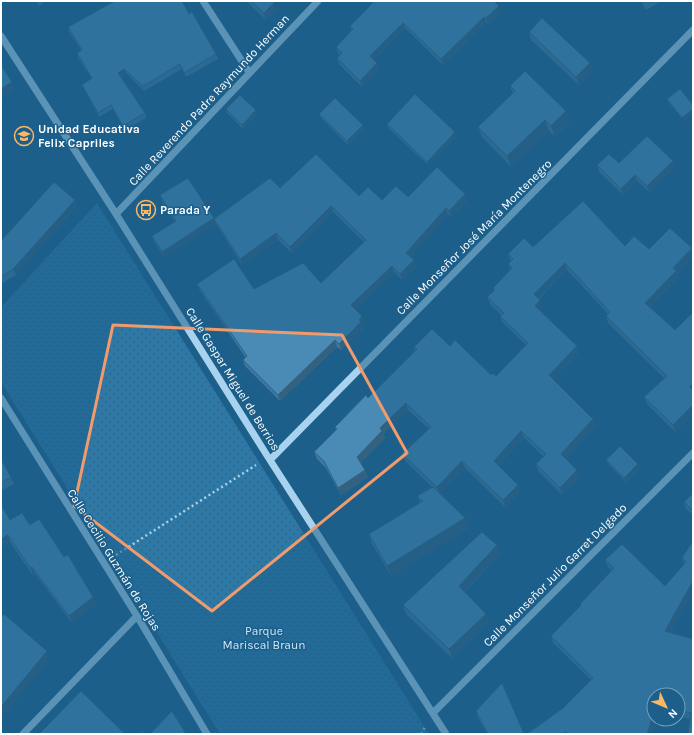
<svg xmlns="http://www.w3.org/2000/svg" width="694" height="735" viewBox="0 0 694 735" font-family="Karla,sans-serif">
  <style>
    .park { fill: url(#park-dots) }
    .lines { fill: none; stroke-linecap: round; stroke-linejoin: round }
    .path { stroke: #a8d2ed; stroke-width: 2.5; stroke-dasharray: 2 3; stroke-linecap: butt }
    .minor { stroke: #a8d2ed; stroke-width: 7 }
    .wall { fill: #3f789c }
    .shaded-wall { fill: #33617f }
    .building { fill: #498bb5; stroke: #33617f }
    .marked { fill: none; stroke: #f19b6d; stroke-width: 3; stroke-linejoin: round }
    .labels { text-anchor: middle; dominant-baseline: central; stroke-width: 3; stroke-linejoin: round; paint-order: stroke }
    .street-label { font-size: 12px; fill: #fff; stroke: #1c5f8b }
    .poi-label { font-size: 12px; font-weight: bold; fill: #fff; stroke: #1c5f8b; text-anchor: start }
    .park-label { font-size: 12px; fill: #cde8f9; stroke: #1c5f8b }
  </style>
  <defs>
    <pattern id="park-dots" width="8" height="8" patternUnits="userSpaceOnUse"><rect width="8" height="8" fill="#2c78a7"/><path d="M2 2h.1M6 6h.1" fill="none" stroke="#3c627a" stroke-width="1.8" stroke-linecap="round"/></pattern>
  </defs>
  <rect width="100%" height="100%" fill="#1c5f8b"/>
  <path class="park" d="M97,203L429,734H220L1,382V307Z"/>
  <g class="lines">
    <path class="path" d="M116,555L256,465
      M421,734L425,727"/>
    <path class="minor" d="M203,1L249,72
      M1,36L116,214L268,457L446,734
      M116,214L318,1
      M1,398L137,616L207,734
      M270,460L693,30
      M433,713L693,453
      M23,734L137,616"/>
  </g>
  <path class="wall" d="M36,1H46L39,6Z
    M246,1H272L276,10L266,20Z
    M641,1H662L646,10Z
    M366,10L501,11L488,24L486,22L443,65L405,28L374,60L377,63L379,69L362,87L339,64L337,58L341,55L338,53L336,47L352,31L350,26Z
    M189,14L216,54L218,59L186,77L182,69L144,91L126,73L121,77L145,113L146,118L125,130L113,109L99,117L84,89L82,85L92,79L78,58L77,53L81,50L69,32L68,27Z
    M529,32L590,63L593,70L579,85L531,40Z
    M510,86L570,122L555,137L549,131L511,167L482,137L478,127L513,94Z
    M680,89L684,121L669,103L667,99Z
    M226,109L256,110L257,114L243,129L227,113Z
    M319,114L364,129L348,145L321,118Z
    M387,124L457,136L428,165L388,128Z
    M673,161L675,167L649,192L637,181L623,195L599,172L597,165L619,163Z
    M280,188L359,196L382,200L408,197L467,201L451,217L448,214L411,257L416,267L402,280L394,272L356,310L365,323L362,326L363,329L341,350L337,347L280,401L245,366L243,360L246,358L200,291L197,284L254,289L321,283L364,242L333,212L292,253L278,240L242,265L216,224L164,257L154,242L152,236L175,222L162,201L160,195L214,219Z
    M77,206L16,275L1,284V241Z
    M625,246L649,249L693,250V257L677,274L678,278L650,307L675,330L693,312V414L675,432L647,404L644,397L664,378L608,323L606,316L608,314L567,270L539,299L543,307L540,310L577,346L579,353L553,379L593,419L596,426L566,459L580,477L562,495L538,471L536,464L543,456L524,438L498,466L518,485L520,492L505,507L465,468L440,493L465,518L469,528L391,576L372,544L369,534L420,503L417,496L432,487L405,461L402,454L429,429L408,410L383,434L385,438L360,463L365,470L368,477L341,495L326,468L317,459L314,452L336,430L335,427L368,398L415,351L414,347L450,346L491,375L496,376L526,345L502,322L500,316L501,315L490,304L487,297L494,291L493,288L510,270L508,264L511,262L508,254L533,247Z
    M1,459L11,477L14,484L1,491Z
    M606,460L640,468L626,482L608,464Z
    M693,493V515L686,509L684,502Z
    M1,505L10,520L30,525L64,557L93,597L96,604L72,623L35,574L33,576L10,542L4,546L1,541Z
    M693,541L671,633L693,639V734L690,719L678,716V695H654L652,734H527L563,708L591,680L553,643L551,636L581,606L580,604L612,571L608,567L605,560L665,586L684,564L682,558Z
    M497,545L500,554L465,592L486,614L489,622L452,658L406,614L403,605Z
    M476,711L524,734H487L478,718Z"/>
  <path class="shaded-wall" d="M274,3L276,10L266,20L264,13Z
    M499,6L501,11L488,24L486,18Z
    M484,17L486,22L443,65L441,59Z
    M403,23L405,28L372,62L370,56Z
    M377,63L379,69L362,87L360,81Z
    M590,63L593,70L579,85L576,77Z
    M124,69L126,73L120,78L118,73Z
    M12,82L14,89L1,98V89Z
    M693,109V114L684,121L682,118Z
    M256,110L257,114L243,129L242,125Z
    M566,111L570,122L555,137L551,126Z
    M545,120L549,131L511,167L507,156Z
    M363,125L364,129L348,145L347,141Z
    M455,132L457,136L428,165L427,162Z
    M673,161L675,167L649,192L647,186Z
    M635,175L637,181L623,195L621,189Z
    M465,194L467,201L451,217L449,211Z
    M75,200L77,206L16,275L13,269Z
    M331,206L333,212L292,253L290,247Z
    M446,208L448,214L409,260L406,253Z
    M214,218L216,224L164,257L162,252Z
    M276,233L278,240L242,265L240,259Z
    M692,248L693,250V257L677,274L678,278L648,310L645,303L673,268Z
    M414,260L416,267L402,280L400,274Z
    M565,263L567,270L536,301L534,294Z
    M392,266L394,272L354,312L351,305Z
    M540,300L543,307L537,312L535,306Z
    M362,316L365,323L362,326L363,329L341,350L339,344Z
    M335,340L337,347L280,401L278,395Z
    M577,346L579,353L551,382L549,375Z
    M693,383V393L690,387Z
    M406,403L408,410L383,434L385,438L359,464L357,457L380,428Z
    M693,405V414L675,432L673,425Z
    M593,419L596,426L564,461L561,454Z
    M521,431L524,438L496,468L494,461Z
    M462,461L465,468L440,494L437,487Z
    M638,464L640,468L626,482L624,478Z
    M365,470L368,477L341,495L338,488Z
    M577,470L580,477L562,495L560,488Z
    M518,485L520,492L505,507L503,500Z
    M465,518L469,528L391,576L387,566Z
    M8,535L10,542L4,546L1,539Z
    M497,545L500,554L462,594L459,586Z
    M32,567L35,574L33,576L31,569Z
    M693,581V593L668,638L665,631Z
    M93,597L96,604L72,623L69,616Z
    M486,614L489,622L452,658L449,649Z
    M47,651L50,659L2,717L1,715V707Z
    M654,712V719H656L652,734H647Z"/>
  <path class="building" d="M115,1H182L189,14L192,12L216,54L184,73L180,64L143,86L124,69L118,73L145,113L123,126L111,105L98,113L82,85L92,78L77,53L82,50L68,27Z
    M251,1H272L274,3L264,13Z
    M374,1H494L499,6L486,18L484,17L441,59L403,23L370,56L377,63L360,81L337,58L342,53L336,47L353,29L350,26L366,10Z
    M542,18L590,63L576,77L529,32Z
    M1,65L12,82L1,89Z
    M525,71L566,111L551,126L545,120L507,156L478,127L515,91L510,86Z
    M680,89L693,105V109L682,118L667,99Z
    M415,94L455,132L427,162L387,124Z
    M240,95L256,110L242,125L226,109Z
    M335,98L363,125L347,141L319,114Z
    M647,136L673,161L647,186L635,175L621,189L597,165L609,154L619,163Z
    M316,154L359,196L368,187L382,200L396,186L408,197L437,167L465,194L449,211L446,208L406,253L414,260L400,274L392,266L351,305L362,316L359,320L361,322L339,344L335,340L278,395L243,360L247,356L197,284L234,259L254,289L303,263L321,283L366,240L331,206L290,247L276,233L240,259L214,219L270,178L280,188Z
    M188,178L214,218L162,252L152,236L176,221L160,195Z
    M54,182L75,200L13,269L1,277V241Z
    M583,201L625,246L634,236L649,249L670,228L692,248L673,268L676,271L645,303L675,330L693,312V383L690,387L693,390V405L673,425L644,397L667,376L606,316L610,312L565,263L534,294L540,300L535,306L577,346L549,375L593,419L561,454L577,470L560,488L536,464L546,454L521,431L494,461L518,485L503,500L462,461L437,487L402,454L431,427L406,403L380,428L382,431L357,457L365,470L338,488L324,461L314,452L337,429L335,427L366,395L368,398L417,349L414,347L432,329L450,346L455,340L491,375L493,373L496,376L528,343L500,316L504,313L487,297L495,290L493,288L512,268L508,264L513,259L508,254L524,238L533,247Z
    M620,446L638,464L624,478L606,460Z
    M1,459L11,477L1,483Z
    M433,487L465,518L387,566L369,534L423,501L417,496Z
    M693,493V511L684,502Z
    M1,505L10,520L22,513L30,525L39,519L64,557L68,555L93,597L69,616L32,567L31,569L8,535L1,539Z
    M482,532L497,545L459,586L486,614L449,649L403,605Z
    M693,541V581L665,631L693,639V734H688L691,713L678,710V695H654V712L647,734H568L566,732L562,734H527L563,708L593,678L551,636L581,605L580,604L614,568L605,560L622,544L665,586L686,562L682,558Z
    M4,614L47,651L1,707V618Z
    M502,683L524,734H488L476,711Z
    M81,691L125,734H39Z
    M172,711L186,734H150Z
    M142,731L145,734H139Z"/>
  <path d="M0 0H694V735H0ZM113,325L342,335L407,453L212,611L74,506Z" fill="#1c5f8b" fill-opacity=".55" fill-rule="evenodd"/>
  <path class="marked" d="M113,325L342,335L407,453L212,611L74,506Z"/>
  <defs>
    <g id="school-ring" transform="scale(1)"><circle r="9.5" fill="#1c5f8b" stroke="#fdb865" stroke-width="1.5"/><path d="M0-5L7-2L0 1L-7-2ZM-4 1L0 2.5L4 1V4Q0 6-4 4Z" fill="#fdb865"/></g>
    <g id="bus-ring" transform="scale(1)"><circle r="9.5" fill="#1c5f8b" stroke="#fdb865" stroke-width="1.5"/><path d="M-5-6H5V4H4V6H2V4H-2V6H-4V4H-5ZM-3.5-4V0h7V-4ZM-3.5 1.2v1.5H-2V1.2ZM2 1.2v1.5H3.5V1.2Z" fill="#fdb865"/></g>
  </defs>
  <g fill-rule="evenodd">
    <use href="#school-ring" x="24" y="136"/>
    <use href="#bus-ring" x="146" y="210"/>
  </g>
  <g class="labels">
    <g class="street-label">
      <text transform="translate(209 100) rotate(-47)">Calle Reverendo Padre Raymundo Herman</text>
      <text transform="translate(474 237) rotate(-45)">Calle Monseñor José María Montenegro</text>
      <text transform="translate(233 379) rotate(58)">Calle Gaspar Miguel de Berrios</text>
      <text transform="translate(114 560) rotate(58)">Calle Cecilio Guzmán de Rojas</text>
      <text transform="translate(555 575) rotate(-45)">Calle Monseñor Julio Garret Delgado</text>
    </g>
    <g class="poi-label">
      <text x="38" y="129">Unidad Educativa<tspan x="38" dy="14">Felix Capriles</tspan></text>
      <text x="160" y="210">Parada Y</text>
    </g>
    <g class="park-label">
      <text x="264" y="631">Parque<tspan x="264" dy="14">Mariscal Braun</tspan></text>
    </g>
  </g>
  <rect width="694" height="735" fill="none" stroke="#ffffff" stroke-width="4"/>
  <g transform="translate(666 707) rotate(134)"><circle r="19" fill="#1c5f8b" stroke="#779fb9"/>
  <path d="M0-3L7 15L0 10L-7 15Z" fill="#fdb865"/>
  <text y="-6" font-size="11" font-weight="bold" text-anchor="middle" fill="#ffffff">N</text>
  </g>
</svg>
